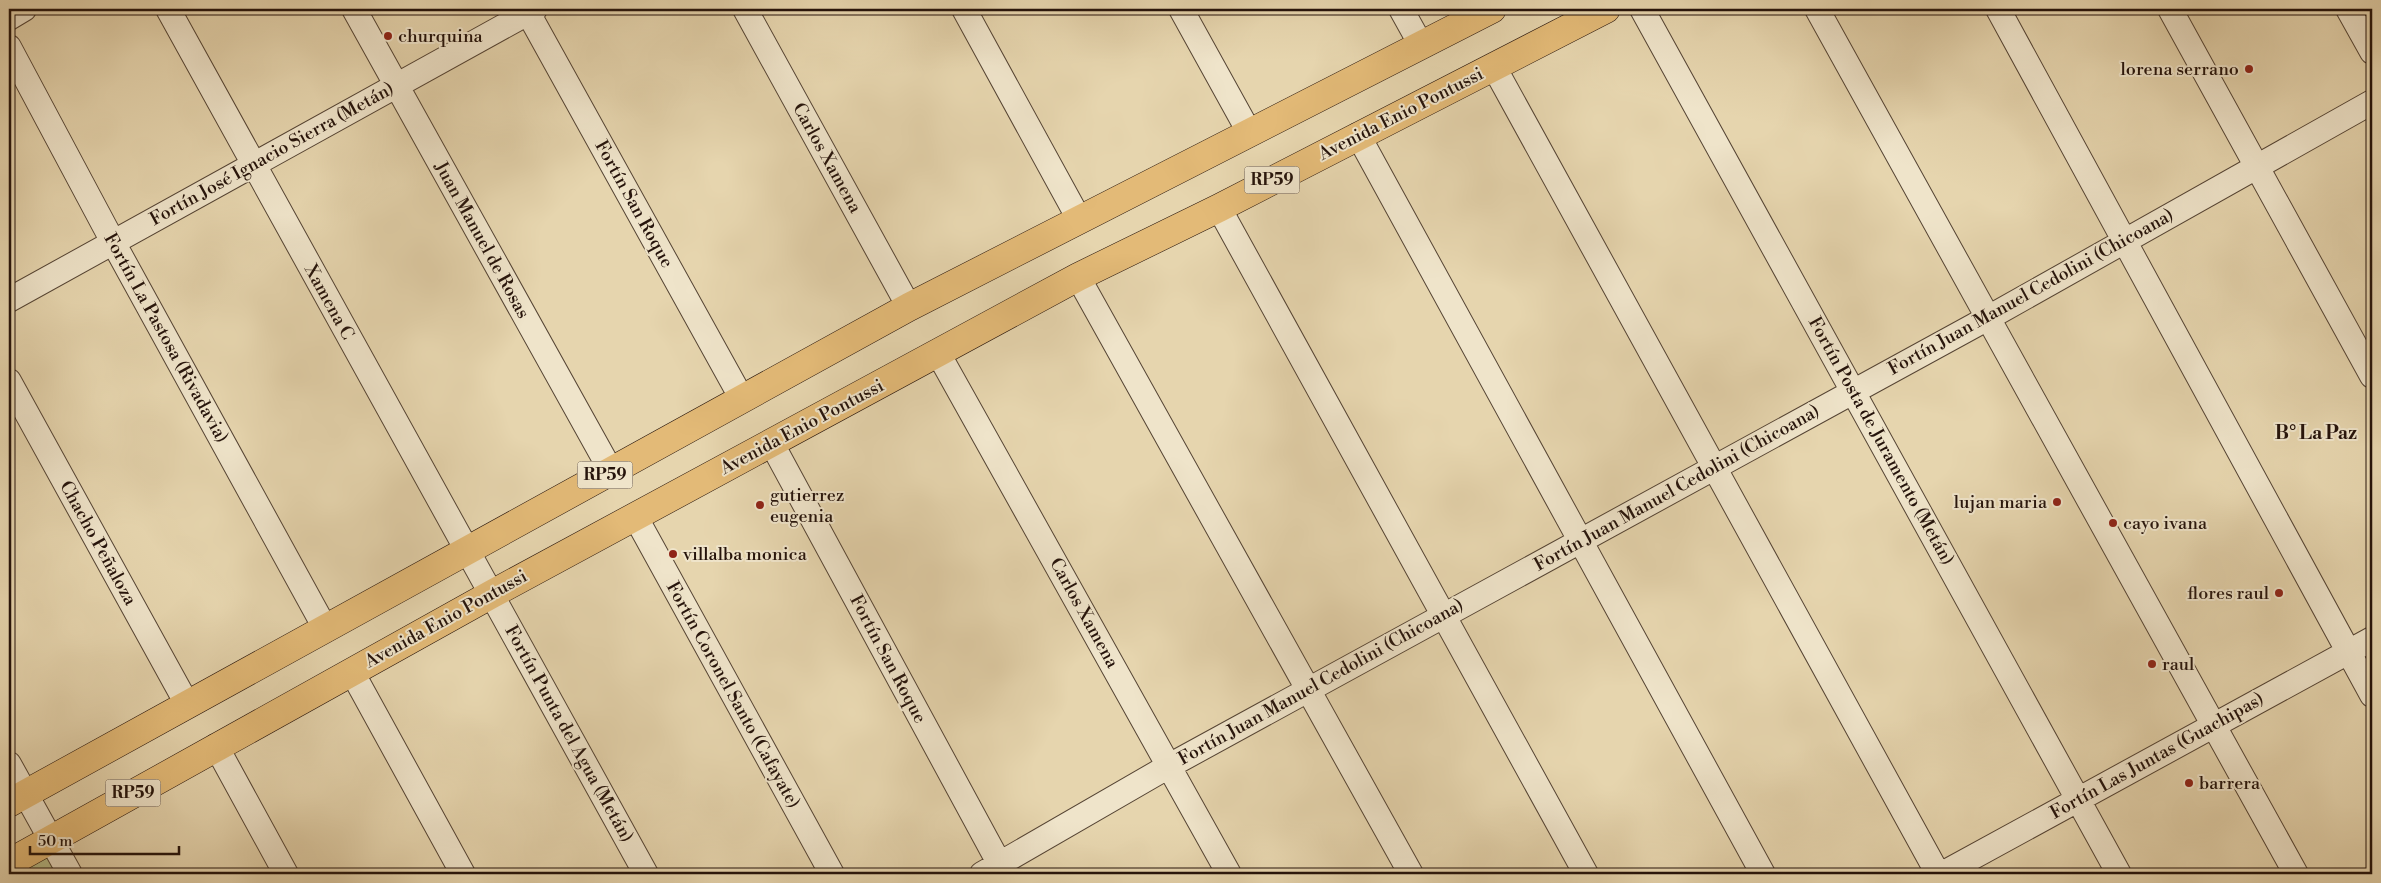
<svg xmlns="http://www.w3.org/2000/svg" width="2381" height="883" viewBox="0 0 2381 883" font-family="'Libre Bodoni',serif">
  <style>
    .green { fill: #b7bd89; stroke: #6e684a }
    .lines { fill: none; stroke-linecap: round; stroke-linejoin: round }
    .minor-casing { stroke: #554434; stroke-width: 26 }
    .major-casing { stroke: #25130b; stroke-width: 29 }
    .minor { stroke: #efe4ca; stroke-width: 24 }
    .major { stroke: #e3ba77; stroke-width: 28 }
    .poi-dot { fill: #8f2418; stroke: #efe4ca; stroke-width: 2 }
    .labels { text-anchor: middle; dominant-baseline: central; stroke-width: 4; stroke-linejoin: round; paint-order: stroke }
    .shield { fill: #efe4ca; stroke: #625244; stroke-width: 1 }
    .shield-label { font-size: 16px; font-weight: bold; fill: #25130b }
    .poi-label { font-size: 18px; fill: #25130b; stroke: #efe4ca; text-anchor: start }
    .street-label { font-size: 18px; fill: #25130b; stroke: #efe4ca }
    .neighbourhood-label { font-size: 19px; font-weight: bold; fill: #25130b; stroke: #efe4ca }
  </style>
  <rect width="100%" height="100%" fill="#e6d5ae"/>
  <filter id="stains"><feTurbulence type="fractalNoise" baseFrequency=".004" numOctaves="4"/><feColorMatrix values="0 0 0 0 .2 0 0 0 0 .09 0 0 0 0 .02 0 0 0 .5 -.17"/></filter>
  <radialGradient id="worn" r=".72"><stop offset=".6" stop-color="#630" stop-opacity="0"/><stop offset="1" stop-color="#630" stop-opacity=".3"/></radialGradient>
  <path class="green" d="M49,847L64,874H9Z"/>
  <g class="lines">
    <g class="minor-casing">
      <path id="minor" d="M168,9L646,874
        M354,9L611,471
        M526,9L742,399
        M745,9L909,307
        M964,9L1079,219
        M1181,9L1249,132
        M1401,9L1421,45
        M1642,9L2119,874
        M1817,9L2296,874
        M1998,9L2372,695
        M2170,9L2372,376
        M2348,9L2372,52
        M9,18L24,9
        M9,47L113,242L325,628
        M1494,67L1938,874
        M1358,135L1763,874
        M1219,208L1586,874
        M1078,277L1411,874
        M9,300L535,9
        M938,353L1229,874
        M9,381L187,704
        M772,444L1005,874
        M635,516L832,874
        M352,672L463,874
        M216,746L286,874
        M9,764L70,874
        M982,874L1169,766L1988,318L2372,102
        M1942,874L2372,639"/>
    </g>
    <g class="major-casing">
      <path id="major" d="M9,803L909,307L1492,9
        M9,863L492,594L1078,277L1219,208L1606,9"/>
    </g>
    <use href="#minor" class="minor"/>
    <use href="#major" class="major"/>
  </g>
  <g class="poi-dot">
    <circle cx="388" cy="36" r="5"/>
    <circle cx="2249" cy="69" r="5"/>
    <circle cx="2057" cy="502" r="5"/>
    <circle cx="760" cy="505" r="5"/>
    <circle cx="2113" cy="523" r="5"/>
    <circle cx="673" cy="554" r="5"/>
    <circle cx="2279" cy="593" r="5"/>
    <circle cx="2152" cy="664" r="5"/>
    <circle cx="2189" cy="783" r="5"/>
  </g>
  <g class="labels">
    <g class="shield">
      <rect x="1244.5" y="166.5" width="55" height="27" rx="4"/>
      <rect x="577.5" y="461.5" width="55" height="27" rx="4"/>
      <rect x="105.5" y="779.5" width="55" height="27" rx="4"/>
    </g>
    <g class="shield-label">
      <text x="1272" y="180">RP59</text>
      <text x="605" y="475">RP59</text>
      <text x="133" y="793">RP59</text>
    </g>
    <g class="poi-label">
      <text x="398" y="36">churquina</text>
      <text x="2239" y="69" text-anchor="end">lorena serrano</text>
      <text x="770" y="495">gutierrez<tspan x="770" dy="21">eugenia</tspan></text>
      <text x="2047" y="502" text-anchor="end">lujan maria</text>
      <text x="2123" y="523">cayo ivana</text>
      <text x="683" y="554">villalba monica</text>
      <text x="2269" y="593" text-anchor="end">flores raul</text>
      <text x="2162" y="664">raul</text>
      <text x="2199" y="783">barrera</text>
    </g>
    <g class="street-label">
      <text transform="translate(1401 114) rotate(-27)">Avenida Enio Pontussi</text>
      <text transform="translate(272 154) rotate(-29)">Fortín José Ignacio Sierra (Metán)</text>
      <text transform="translate(827 158) rotate(61)">Carlos Xamena</text>
      <text transform="translate(634 204) rotate(61)">Fortín San Roque</text>
      <text transform="translate(482 240) rotate(61)">Juan Manuel de Rosas</text>
      <text transform="translate(2031 292) rotate(-29)">Fortín Juan Manuel Cedolini (Chicoana)</text>
      <text transform="translate(329 302) rotate(61)">Xamena C</text>
      <text transform="translate(166 338) rotate(61)">Fortín La Pastosa (Rivadavia)</text>
      <text transform="translate(802 427) rotate(-28)">Avenida Enio Pontussi</text>
      <text transform="translate(1881 441) rotate(61)">Fortín Posta de Juramento (Metán)</text>
      <text transform="translate(1677 488) rotate(-29)">Fortín Juan Manuel Cedolini (Chicoana)</text>
      <text transform="translate(98 543) rotate(61)">Chacho Peñaloza</text>
      <text transform="translate(1084 613) rotate(61)">Carlos Xamena</text>
      <text transform="translate(446 619) rotate(-29)">Avenida Enio Pontussi</text>
      <text transform="translate(888 659) rotate(62)">Fortín San Roque</text>
      <text transform="translate(1321 682) rotate(-29)">Fortín Juan Manuel Cedolini (Chicoana)</text>
      <text transform="translate(733 695) rotate(61)">Fortín Coronel Santo (Cafayate)</text>
      <text transform="translate(569 734) rotate(61)">Fortín Punta del Agua (Metán)</text>
      <text transform="translate(2157 756) rotate(-29)">Fortín Las Juntas (Guachipas)</text>
    </g>
    <g class="neighbourhood-label">
      <text x="2316" y="433">B° La Paz</text>
    </g>
  </g>
  <rect width="2381" height="883" fill="none" stroke="#e6d5ae" stroke-width="30"/>
  <rect x="10" y="10" width="2361" height="863" fill="none" stroke="#25130b" stroke-width="2.5"/>
  <rect x="15" y="15" width="2351" height="853" fill="none" stroke="#25130b"/>
  <path d="M30 846v8h149v-8" fill="none" stroke="#25130b" stroke-width="2.5"/>
  <text x="38" y="846" font-size="15" fill="#25130b" stroke="#efe4ca" stroke-width="4" paint-order="stroke">50 m</text>
  <rect width="100%" height="100%" filter="url(#stains)"/>
  <rect width="100%" height="100%" fill="url(#worn)"/>
</svg>
